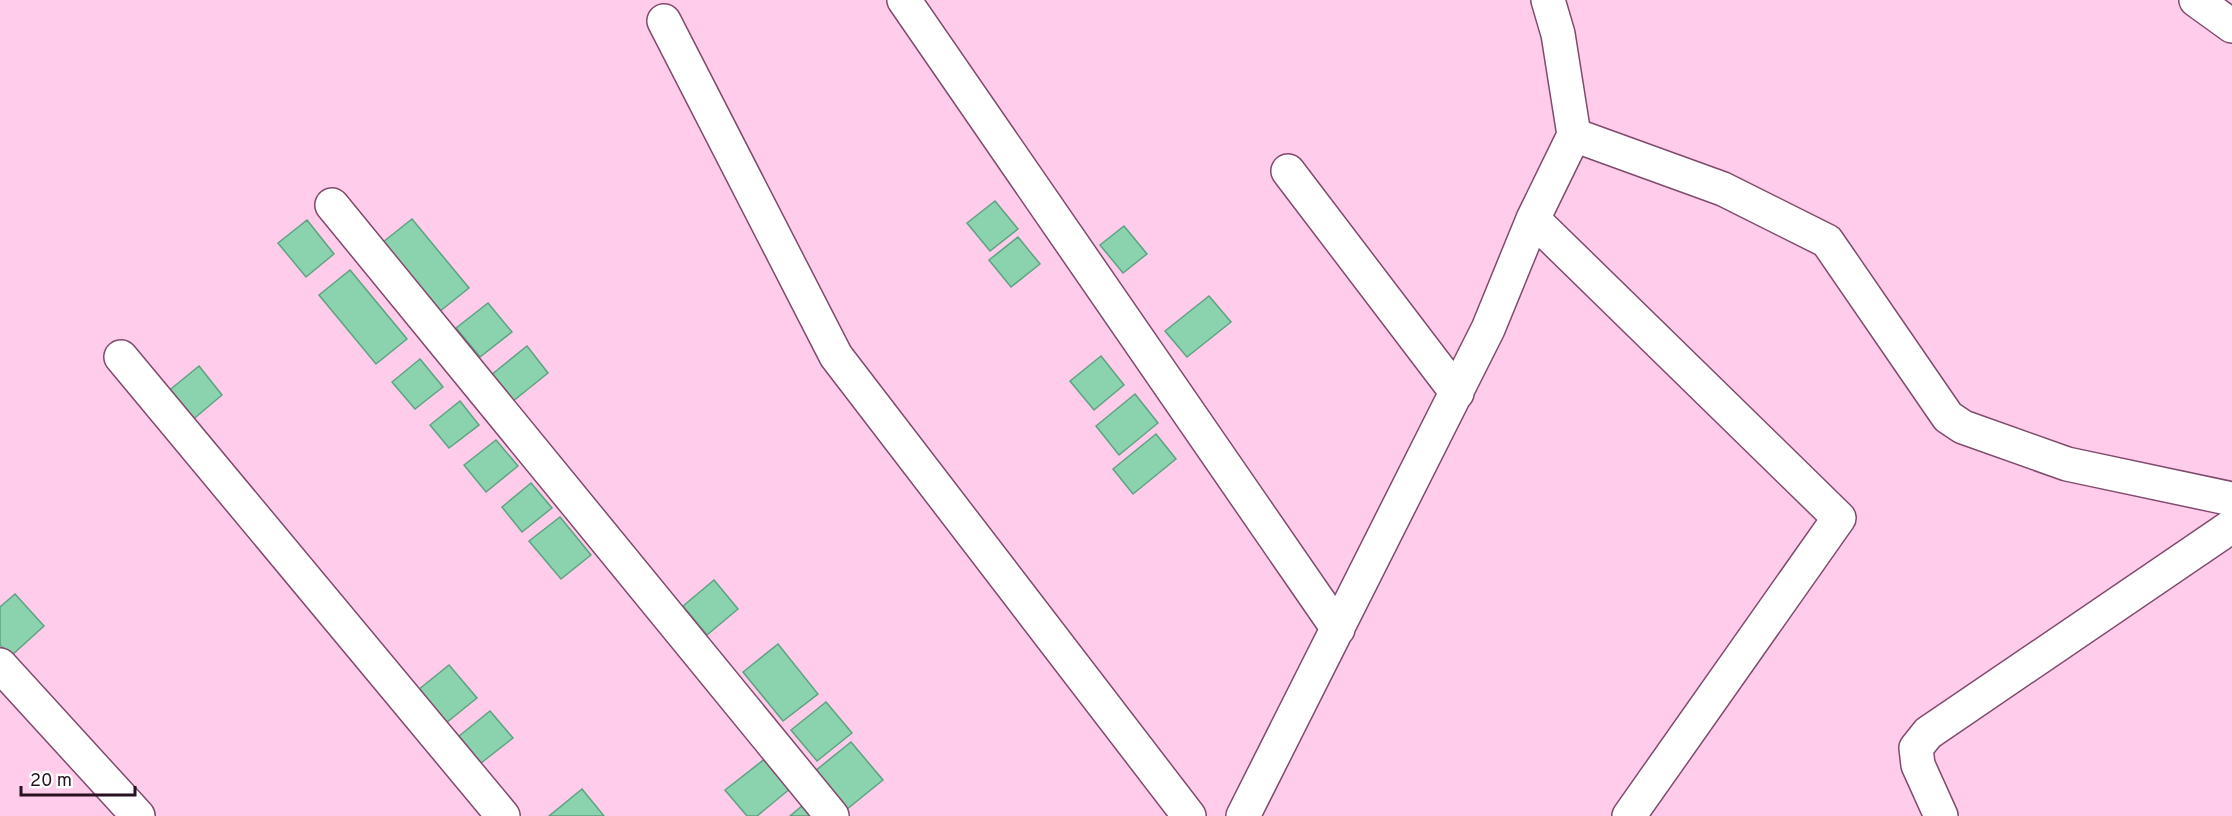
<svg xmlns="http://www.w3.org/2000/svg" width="2232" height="816" viewBox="0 0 2232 816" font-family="Overpass,sans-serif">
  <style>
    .building { fill: #8bd2ae; stroke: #5da382; stroke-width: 1.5 }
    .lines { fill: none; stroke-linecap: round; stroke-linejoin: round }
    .street-casing { stroke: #804a6d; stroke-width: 36 }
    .street { stroke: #fff; stroke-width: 33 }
  </style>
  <rect width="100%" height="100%" fill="#ffcceb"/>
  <path class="building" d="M995,201L1018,229L990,251L967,223Z
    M412,219L469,288L439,312L383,242Z
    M307,220L334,254L306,277L278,243Z
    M1124,226L1147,254L1123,273L1100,245Z
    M1018,237L1040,264L1011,287L989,260Z
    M350,270L407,339L376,364L319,295Z
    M1209,296L1231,322L1187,357L1165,331Z
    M488,303L512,332L480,357L456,328Z
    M527,346L548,373L512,402L491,375Z
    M1101,356L1124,385L1094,410L1070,381Z
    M420,359L443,387L415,409L392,382Z
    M199,366L222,395L190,422L166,393Z
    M1135,394L1158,423L1119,455L1096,426Z
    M460,401L479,425L449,448L430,425Z
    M1156,434L1176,459L1133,494L1113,469Z
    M496,440L518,466L486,492L464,465Z
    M531,483L552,508L522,532L502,507Z
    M560,517L591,555L561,579L529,541Z
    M714,580L738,609L707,635L683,606Z
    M15,594L44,626L11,656L0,645V607Z
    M778,644L818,694L783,721L743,672Z
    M449,665L477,698L446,723L418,690Z
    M826,702L852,733L817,761L791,730Z
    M490,711L513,738L481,763L459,736Z
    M851,742L883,780L846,810L815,771Z
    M766,758L791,788L757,816H747L725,790Z
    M582,789L604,816H549Z
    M803,805L811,816H790Z"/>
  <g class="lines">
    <g class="street-casing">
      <path id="street" d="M904,0L1338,629
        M1548,0L1558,34L1574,135L1723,189L1827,241L1948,417L1963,427L2067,464L2232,499
        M2196,0L2232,26
        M664,21L836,356L1189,816
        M1288,171L1457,393
        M332,205L832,816
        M1533,219L1839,518L1629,816
        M121,357L503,816
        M0,665L138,816
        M1243,816L1488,329L1533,219L1574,135
        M1941,816L1918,765L1916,748L1928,733L2232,526"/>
    </g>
    <use href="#street" class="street"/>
  </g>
  <path d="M21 786v9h114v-9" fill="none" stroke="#281120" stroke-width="3"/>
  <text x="30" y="786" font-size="18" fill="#281120" stroke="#fefefe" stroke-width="4.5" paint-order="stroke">20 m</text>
</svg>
